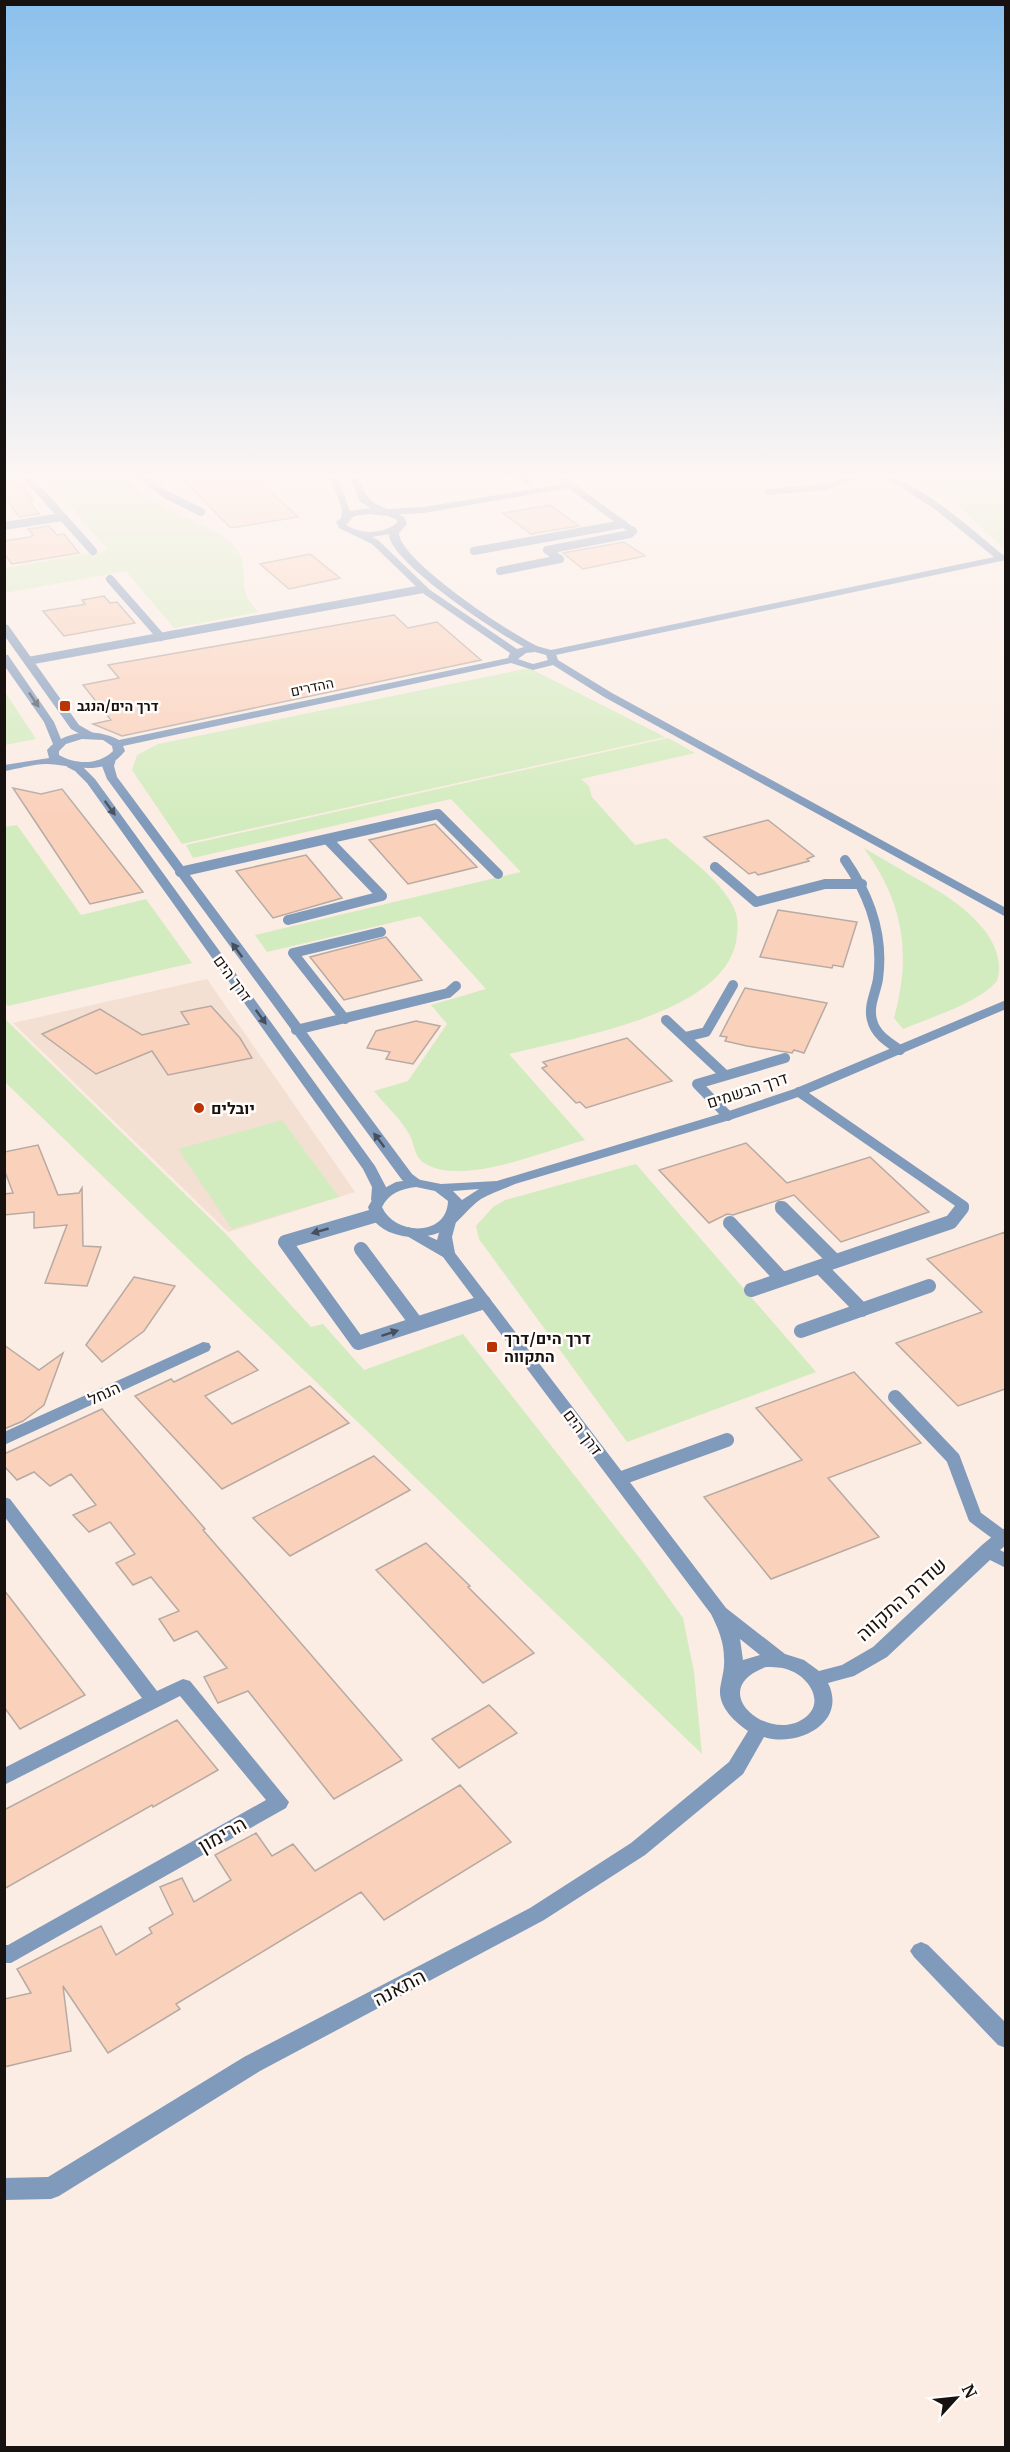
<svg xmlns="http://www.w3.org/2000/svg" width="1010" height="2452" viewBox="0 0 1010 2452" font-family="Merriweather,Heebo,serif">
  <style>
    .built { fill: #f4dfd3 }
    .green { fill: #d3ecbf }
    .building { fill: #fad1bb; stroke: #b7aaa2; stroke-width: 1.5 }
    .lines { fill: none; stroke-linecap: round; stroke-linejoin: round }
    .service-far2 { stroke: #809abc; stroke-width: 8 }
    .service-far1 { stroke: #809abc; stroke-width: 10 }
    .service { stroke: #809abc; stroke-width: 14 }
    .minor { fill: #809abc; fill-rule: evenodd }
    .tertiary { fill: #809abc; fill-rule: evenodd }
    .oneway { fill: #464f5d }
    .poi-dot { fill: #bc3404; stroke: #fffcfa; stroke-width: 2 }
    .labels { text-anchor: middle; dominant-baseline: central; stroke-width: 5; stroke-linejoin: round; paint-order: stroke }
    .far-street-label { font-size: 14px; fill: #171210; stroke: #fffcfa }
    .far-poi-label { font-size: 14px; font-weight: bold; fill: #171210; stroke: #fffcfa; text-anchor: start }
    .street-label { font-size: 16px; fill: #171210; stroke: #fffcfa }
    .poi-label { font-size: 16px; font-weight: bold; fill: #171210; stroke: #fffcfa; text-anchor: start }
    .near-street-label { font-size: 20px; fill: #171210; stroke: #fffcfa }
  </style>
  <rect width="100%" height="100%" fill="#fbece4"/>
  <path class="built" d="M207,979L355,1192L228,1232L13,1023Z"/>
  <path class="green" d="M46,478H127C150,510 203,518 233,545C249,560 240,579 247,597C250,602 255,608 258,612L174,628L126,571L5,593V568L108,550Z
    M922,478H1005V550L960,507L917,480Z
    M529,668L665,737L182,844L132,770L137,755L158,744Z
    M5,692L36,739L5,745Z
    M668,738L695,753L581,779L589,786L592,797L635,845L666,838C689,858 719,879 733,906C739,918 738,929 736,942C722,1015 571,1038 509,1054L585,1140C545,1151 460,1187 424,1163C413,1155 415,1144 409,1134C401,1119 385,1105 374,1091L408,1081L447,1024L431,1005L486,989L420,916L267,952L255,935L521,872L451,799L193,858L186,845Z
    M17,825L81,915L146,899L192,963L8,1006L4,1002V827Z
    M864,848C885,860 906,873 928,885C957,901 1010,938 997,981C977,1004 931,1017 903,1029L894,1018C912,952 903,903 864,848Z
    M4,1018L225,1233L311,1327L323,1324L364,1370L463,1334L642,1561L683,1618L694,1672L702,1754L5,1082Z
    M282,1120L339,1197L232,1229L178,1149Z
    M636,1164L816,1372L627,1442L479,1239L476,1226L493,1207L505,1200Z"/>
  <path class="building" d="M181,478H256L298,517L231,528Z
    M13,481L20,482L33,500H28L39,514L19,517L9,503L4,504V485Z
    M550,505L579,526L531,534L503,513Z
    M49,526L57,535L64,534L79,553L12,564L4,554V541L30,537L33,535L28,529Z
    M624,542L645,556L583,569L563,553Z
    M310,554L340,578L289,589L260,564Z
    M104,596L110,603L117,602L135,623L64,636L43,611L81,605L85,604L82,600Z
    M394,615L408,628L437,622L481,660L122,736L93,724L111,720L83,685L119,678L108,665Z
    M13,788L41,794L62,789L143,892L90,904Z
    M768,820L814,856L807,859L809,861L758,875L755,872L749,874L704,837Z
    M435,824L477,867L408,884L369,840Z
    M306,855L342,898L273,918L236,871Z
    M778,910L857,922L843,967L833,965L832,968L760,957Z
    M386,937L422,980L344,1000L310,957Z
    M745,988L827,1003L804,1053L794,1050L792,1053L747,1046L725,1041L727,1037L720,1036Z
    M211,1006L240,1038L252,1058L168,1075L152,1051L96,1074L42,1034L100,1009L142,1035L189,1024L181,1012Z
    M416,1021L440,1026L413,1064L386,1059L390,1052L367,1048L376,1031Z
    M627,1038L672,1081L586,1108L580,1102L576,1103L542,1068L547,1066L543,1062Z
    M746,1143L787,1183L870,1157L929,1212L841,1242L794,1195L733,1215L727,1214L709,1223L659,1170Z
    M38,1145L58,1195L79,1193L82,1188L83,1246L101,1247L87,1286L45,1283L67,1225L34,1228V1212L4,1215V1194L13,1193L4,1169V1152Z
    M1005,1232V1389L958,1406L896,1343L982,1312L927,1259Z
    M134,1277L175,1286L144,1331L102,1362L86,1345Z
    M4,1345L39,1370L63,1353L44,1405L23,1421L4,1429Z
    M238,1351L258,1370L205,1396L232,1424L310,1386L349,1423L222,1489L135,1396L171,1379L174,1382Z
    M854,1372L921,1443L828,1478L879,1537L771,1579L704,1497L802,1460L756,1408Z
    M102,1409L205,1529L203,1530L402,1760L334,1799L248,1691L218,1703L204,1677L227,1668L197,1631L174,1641L159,1619L179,1611L151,1577L133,1585L116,1563L135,1554L110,1522L89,1532L73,1515L96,1505L71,1474L50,1486L34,1472L17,1480L4,1466V1454Z
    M374,1456L410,1490L290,1556L253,1518Z
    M426,1543L470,1586L468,1587L534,1653L483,1683L376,1570Z
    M4,1590L85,1695L20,1729L4,1707Z
    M489,1705L517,1733L459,1768L432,1739Z
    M177,1720L218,1770L153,1807L152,1805L4,1889V1810Z
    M460,1785L511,1842L384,1920L361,1892L176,2004L180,2009L108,2053L63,1986L71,2051L4,2067V1999L31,1993L17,1969L101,1926L116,1955L152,1933L149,1928L173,1914L160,1887L182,1878L194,1902L231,1880L215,1855L256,1833L272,1856L293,1844L315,1871Z"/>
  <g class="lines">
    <path class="service-far2" d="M28,478L93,551
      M145,478L163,493L201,512
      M525,478L527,480
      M4,526L62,517
      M474,551L623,524
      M500,571L560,559L547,550L630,534L633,531
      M110,579L161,637
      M28,661L423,589"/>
    <path class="service-far1" d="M845,860C870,896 884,935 878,979C876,992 868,1006 872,1020C875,1034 888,1042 900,1050
      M715,867L756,902L825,884H862
      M180,872L438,814L498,874
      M288,920L382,896L327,839
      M345,1019L293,953L381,932
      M666,1020L725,1075
      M296,1030L448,993L456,986
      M685,1037L706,1032L733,985
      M799,1092L964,1206L961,1210
      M728,1116L697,1084L785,1058
      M780,1206L784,1210"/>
    <path class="service" d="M782,1208L835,1261
      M377,1215L285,1242L358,1343L484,1302
      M730,1223L782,1279
      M361,1249L417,1324
      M820,1267L862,1310
      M751,1290L951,1222L962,1208
      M801,1331L929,1286
      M895,1397L953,1458L975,1517L1002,1537
      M619,1479L727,1440"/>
    <path class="minor" d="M560,478H566L636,529V533H630L568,488L424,513L387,515L382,512L387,509L424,507L562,484L559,480Z
      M844,478H858L825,490L767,495L763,492L767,489L824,484Z
      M886,478C916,478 978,535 1003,555L1006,554V560L551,656L546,653L551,650L994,557L936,510Z
      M4,624L8,625L79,725L95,734V738H87L71,729L4,635Z
      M4,654L8,655L54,722L63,744L62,746H54L53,744L44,722L4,665Z
      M110,756L116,759L114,766L117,777L412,1174L424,1183L422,1186H412L402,1180L107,779L102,766L106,757Z
      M71,762L83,767L95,779L375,1166L386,1187L383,1203H373L371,1200L372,1187L363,1169L87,783L75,771L67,767V763Z
      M449,1217L456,1222L452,1237L455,1253L726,1608L785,1654L804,1660L819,1671L842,1665L873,1647L982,1545L1000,1530L1006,1528V1545L1000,1550L1006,1553V1568L990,1560L887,1657L854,1676L828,1683C848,1723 797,1748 764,1737L743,1774L645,1855L544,1920L260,2071L59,2196L51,2199L4,2200V2178L48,2177L244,2057L530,1908L631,1843L729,1762L748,1731C735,1722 719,1708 720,1690C721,1680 725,1670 724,1658C724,1642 718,1628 711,1614L443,1257L400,1232L408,1227L437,1240L442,1222ZM740,1639L760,1655L743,1660ZM766,1667C773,1667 782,1667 789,1670C807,1676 825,1700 807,1716C772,1747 702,1690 766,1667Z
      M203,1342L209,1343L211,1347L209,1351L4,1445V1432Z
      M4,1497L10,1499L157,1691L183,1679L190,1681L289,1802L286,1808L11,1963H4V1945H8L266,1800L180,1696L4,1785V1768L142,1698L4,1516Z
      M921,1942L928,1945L1006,2023V2048L998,2045L914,1957L910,1951L914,1945Z"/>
    <path class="tertiary" d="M330,478H338L350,511L371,508L360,502L350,478H358C372,510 377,502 404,517L407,524L399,533C399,560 511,634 537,646C542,648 549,649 555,651L558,660L612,693L1006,908V917L604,697L553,665L533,670L511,663L123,746L125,751C104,778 74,765 46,764C33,764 18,769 4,771V765L49,758L47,750C64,730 97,728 119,740L508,658L510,653L424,594L372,544L339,528L336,522L341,518L342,509ZM369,514L388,516L397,520V523C382,534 362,535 346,525L354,516ZM389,534C389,562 498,633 524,647L517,649L430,590L378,540L372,537ZM535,652L546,655L548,660L533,664L518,659L526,653ZM82,739L103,740L112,746L113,751C99,765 76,765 59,755V751L66,744Z
      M1006,1000V1009L804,1095L733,1119L515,1184C504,1189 491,1193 481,1199C469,1207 460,1221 450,1227C430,1241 394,1241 376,1223C372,1219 370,1213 368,1207L377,1192L396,1182L416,1179L441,1184L497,1181L723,1113L794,1089ZM416,1187L435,1191L448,1201C447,1237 395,1236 382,1207C389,1193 401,1189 416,1187ZM479,1189L462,1200L453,1191Z"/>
  </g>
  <defs><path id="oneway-solid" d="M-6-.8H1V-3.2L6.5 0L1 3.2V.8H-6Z" transform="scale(1.5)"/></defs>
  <g class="oneway">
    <use href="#oneway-solid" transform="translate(34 700) rotate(56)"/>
    <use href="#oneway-solid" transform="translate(110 808) rotate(54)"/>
    <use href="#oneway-solid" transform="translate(237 950) rotate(-126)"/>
    <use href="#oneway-solid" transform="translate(261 1017) rotate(54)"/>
    <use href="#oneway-solid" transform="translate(379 1140) rotate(-127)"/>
    <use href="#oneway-solid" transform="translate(320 1231) rotate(164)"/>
    <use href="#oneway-solid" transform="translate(390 1333) rotate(-18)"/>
  </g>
  <linearGradient id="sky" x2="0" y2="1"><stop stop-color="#8ac0ec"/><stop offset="0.58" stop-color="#fdf6f3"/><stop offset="1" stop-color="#fdf6f3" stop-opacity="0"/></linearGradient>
  <rect width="1010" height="821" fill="url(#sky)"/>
  <g class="poi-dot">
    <rect x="59" y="700" width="12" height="12" rx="3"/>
    <circle cx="199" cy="1108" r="6"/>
    <rect x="486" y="1341" width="12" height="12" rx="3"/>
  </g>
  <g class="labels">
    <g class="far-street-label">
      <text transform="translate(312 687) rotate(-12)">ההדרים</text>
    </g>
    <g class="far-poi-label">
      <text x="77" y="706">דרך הים/הנגב</text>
    </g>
    <g class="street-label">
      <text transform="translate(233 978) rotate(54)">דרך הים</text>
      <text transform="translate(747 1090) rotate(-18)">דרך הבשמים</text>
      <text transform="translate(104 1393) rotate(-25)">הנחל</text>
      <text transform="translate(583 1432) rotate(53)">דרך הים</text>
    </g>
    <g class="poi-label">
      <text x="211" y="1108">יובלים</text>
      <text x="504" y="1338">דרך הים/דרך<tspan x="504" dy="18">התקווה</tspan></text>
    </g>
    <g class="near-street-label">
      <text transform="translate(901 1599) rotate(-42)">שדרת התקווה</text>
      <text transform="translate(222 1834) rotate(-30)">הרימון</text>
      <text transform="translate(399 1987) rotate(-28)">התאנה</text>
    </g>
  </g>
  <rect width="1010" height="2452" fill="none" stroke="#171210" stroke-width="12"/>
  <g transform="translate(956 2398) rotate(63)" stroke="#fffcfa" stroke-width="4.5" paint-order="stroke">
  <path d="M0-4.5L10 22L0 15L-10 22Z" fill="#171210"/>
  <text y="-9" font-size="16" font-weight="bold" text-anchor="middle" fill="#171210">N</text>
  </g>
</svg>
